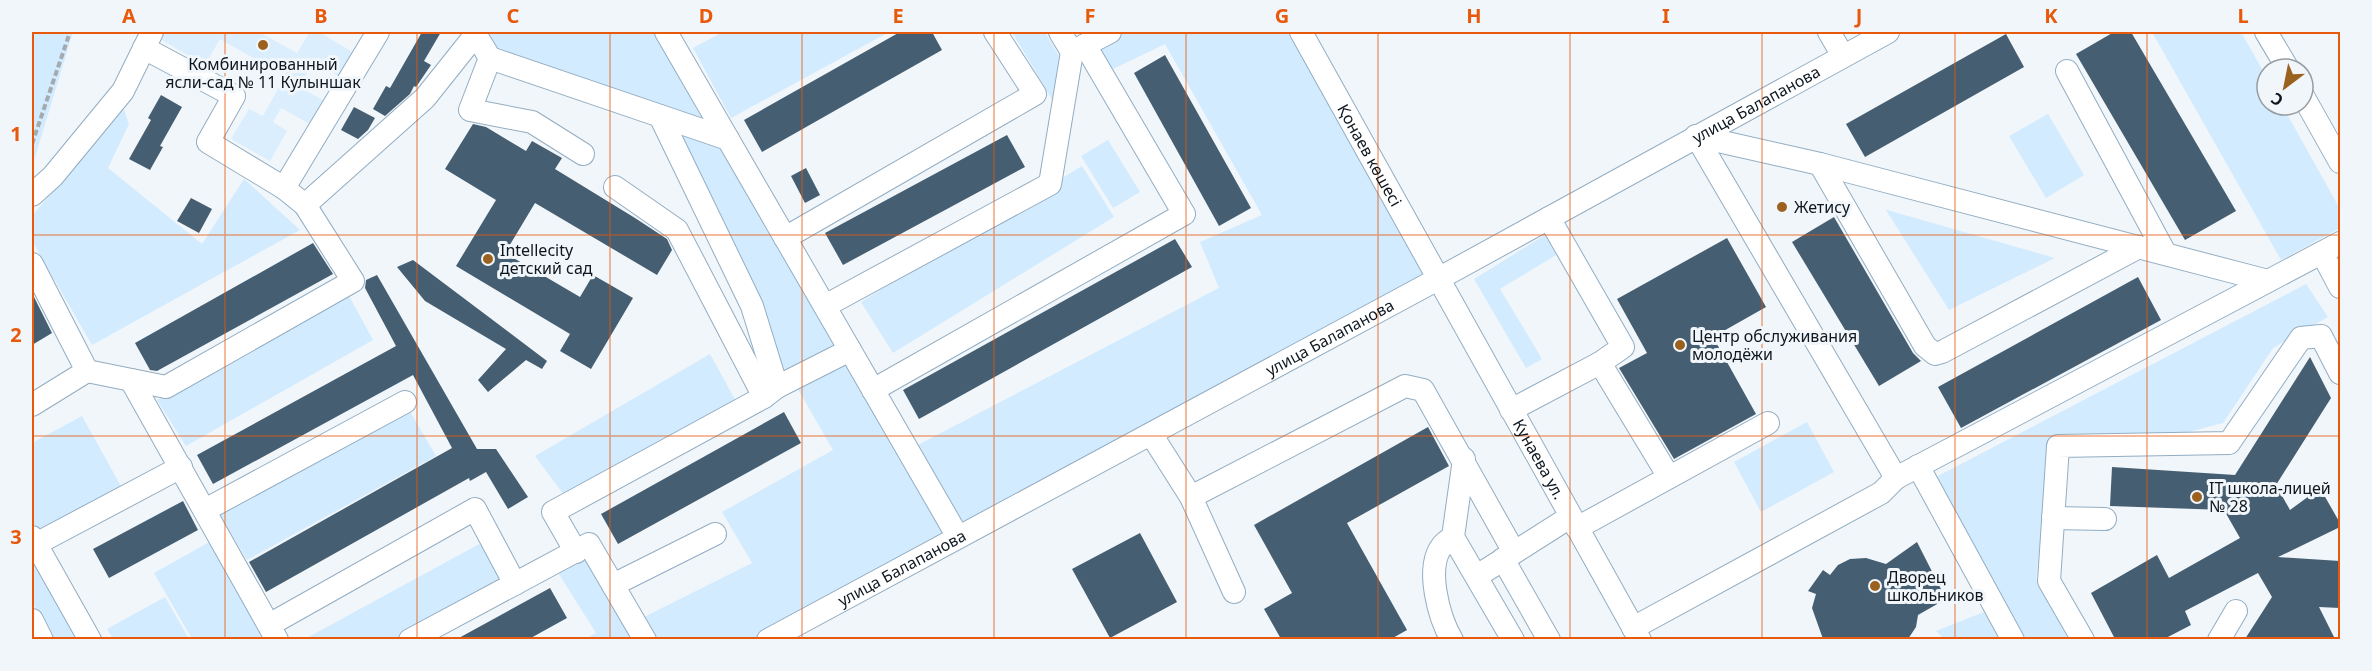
<svg xmlns="http://www.w3.org/2000/svg" width="2372" height="671" viewBox="0 0 2372 671" font-family="'Noto Sans',sans-serif">
  <style>
    .built { fill: #daeefe }
    .green { fill: #d3ebfe }
    .building { fill: #465e71 }
    .lines { fill: none; stroke-linecap: round; stroke-linejoin: round }
    .minor-casing { stroke: #93adc2; stroke-width: 24 }
    .path { stroke: #a3aab0; stroke-width: 4; stroke-dasharray: 6 3; stroke-linecap: butt }
    .minor { stroke: #fff; stroke-width: 22 }
    .grid { fill: none; stroke: #e8590c; stroke-width: 1.5; stroke-opacity: 0.55 }
    .poi-dot { fill: #9b621f; stroke: #f0f6fa; stroke-width: 2 }
    .labels { text-anchor: middle; dominant-baseline: central; stroke-width: 6; stroke-linejoin: round; paint-order: stroke }
    .poi-label { font-size: 16px; fill: #0e171f; stroke: #f0f6fa; text-anchor: start }
    .street-label { font-size: 16px; fill: #0e171f; stroke: #f0f6fa }
    .neatline { fill: none; stroke: #e8590c; stroke-width: 2 }
    .grid-label { font-size: 20px; text-anchor: middle; font-weight: bold; fill: #e8590c }
  </style>
  <rect width="100%" height="100%" fill="#f0f6fa"/>
  <path class="built" d="M164,32H259L297,53L310,32H323L322,34L356,54L342,78L313,62L299,87L328,103L315,127L281,108L273,122L287,131L270,161L231,139L249,109L263,116L285,76L220,39L205,65L160,39Z"/>
  <path class="green" d="M32,32H73L32,167Z
    M483,32H654L710,133L494,52Z
    M723,32H889L731,118L693,48Z
    M1012,32H1045L1059,56L1053,101Z
    M1121,32H1293L1429,279L962,527L916,446L1219,288L1200,242L1262,215L1165,44L1109,71L1094,47Z
    M2152,32H2241L2267,78V105H2282L2340,209V228L2281,260Z
    M123,107L129,124L108,168L202,244L244,179L300,230L92,345L32,241V216Z
    M2048,114L2084,175L2046,198L2009,136Z
    M671,126L723,142L840,344L778,382Z
    M1108,140L1140,192L1113,208L1081,156Z
    M1082,166L1114,217L893,353L861,302Z
    M1886,210H1887L2055,258L1949,310Z
    M1545,235L1556,255L1500,289L1542,359L1526,368L1474,279Z
    M2306,284L2328,317L2273,348L2223,423L2185,433L2052,435L2036,579L2068,639H2026L1936,477Z
    M348,294L373,340L186,446L157,400Z
    M710,354L738,405L564,495L535,456Z
    M850,362L949,538L755,639H652L640,619L752,563L722,512L833,450L795,384Z
    M408,408L436,456L247,560L218,511Z
    M82,416L122,488L38,533L32,521V443Z
    M1807,422L1834,472L1761,512L1734,462Z
    M213,540L269,639H192L154,573Z
    M483,542L507,581L397,639L303,640Z
    M32,548L83,639H53L32,602Z
    M588,555L636,639H585L596,633L557,571Z
    M165,597L189,639H113L107,629Z
    M1984,612L1999,639H1944L1936,631Z"/>
  <path class="building" d="M422,32H441L424,61L431,65L416,87L414,86L410,94L385,116L373,109L386,86L390,88Z
    M900,32H932L942,50L762,152L744,120Z
    M2114,32H2131L2236,211L2185,240L2076,54Z
    M2006,34L2024,67L1865,157L1846,124Z
    M1165,55L1251,208L1219,226L1134,73Z
    M161,95L182,107L160,146L163,147L150,170L129,159L151,120L148,118Z
    M354,107L375,118L368,130L358,139L341,130Z
    M473,124L486,127L526,151L532,141L562,158L555,169L635,218L667,239L672,250L657,275L535,203L505,253L580,297L593,275L633,298L591,369L560,351L570,334L456,266L496,200L445,169Z
    M1007,135L1025,167L843,265L825,233Z
    M806,168L820,195L805,203L791,176Z
    M191,198L212,209L199,233L177,221Z
    M1834,217L1913,353L1921,361L1879,386L1792,242Z
    M1727,238L1766,307L1713,337L1756,414L1674,459L1619,368L1647,353L1617,299Z
    M1175,239L1192,267L919,419L903,390Z
    M313,243L333,274L157,371L150,370L135,343Z
    M413,260L547,361L542,369L526,360L488,392L478,380L506,349L425,301L397,267Z
    M377,275L477,449H496L528,497L508,509L486,472L470,481L469,478L266,592L249,562L452,448L413,375L213,484L197,455L396,346L365,288L366,280Z
    M2138,277L2161,320L1961,428L1938,387Z
    M32,293L52,333L32,345Z
    M2310,357L2331,398L2276,485L2290,510L2320,488L2340,523V527L2278,557L2340,561V608L2319,607L2335,639H2245L2272,597L2258,573L2185,611L2191,625L2164,639H2115L2091,593L2157,555L2169,578L2240,538L2224,510L2110,506L2112,467L2235,475Z
    M784,412L801,443L618,544L601,514Z
    M1428,427L1449,466L1347,523L1407,630L1391,639H1281L1264,609L1292,593L1254,525Z
    M183,501L198,530L109,578L93,549Z
    M1140,533L1177,602L1110,638L1072,569Z
    M1917,542L1946,599L1918,615L1916,627L1908,639H1823L1812,608L1816,594L1808,591L1823,570L1830,575L1838,565L1850,559L1866,558L1886,564Z
    M550,588L567,618L529,639H457Z"/>
  <g class="lines">
    <g class="minor-casing">
      <g id="minor">
        <path d="M474,32L490,58L728,139"/>
        <path d="M666,32L850,350"/>
        <path d="M1060,32L1072,52L1110,32"/>
        <path id="s1" d="M1301,32L1640,640"/>
        <path d="M1829,32L1843,56"/>
        <path d="M2266,32L2288,69"/>
        <path d="M144,48L234,96L208,142L284,188L378,32"/>
        <path d="M490,58L470,110L532,122L583,154"/>
        <path d="M2067,71L2165,253"/>
        <path d="M2303,96L2340,162"/>
        <path d="M660,116L752,306L777,387"/>
        <path d="M1696,136L1896,478L2340,243"/>
        <path d="M1696,136L1820,164L2268,281"/>
        <path d="M1820,164L1925,346L1935,354L1942,352L2139,247"/>
        <path d="M615,187L677,230L764,397"/>
        <path d="M32,195L53,176L123,91L152,32"/>
        <path d="M305,205L425,98L476,34"/>
        <path d="M785,238L1035,94L995,32"/>
        <path d="M2322,253L2340,287"/>
        <path d="M32,264L87,371L32,405"/>
        <path d="M825,306L1050,184L1072,52"/>
        <path d="M1600,363L1669,477"/>
        <path d="M87,371L166,387L353,281L305,205L284,188"/>
        <path d="M131,380L277,640"/>
        <path d="M873,390L1184,214L1085,45"/>
        <path d="M1511,410L1600,363L1623,347L1549,218"/>
        <path d="M1151,434L1191,497L1234,592"/>
        <path d="M1464,459L1453,537L1513,640"/>
        <path d="M1918,466L2013,640"/>
        <path d="M1191,497L1405,386L1423,390L1514,552"/>
        <path d="M205,510L405,402"/>
        <path d="M2053,518L2105,519"/>
        <path d="M1577,528L1768,423"/>
        <path d="M32,537L90,640"/>
        <path d="M36,544L181,467"/>
        <path d="M576,552L553,512L764,397L777,387L850,350L958,537"/>
        <path d="M1503,559L1549,640"/>
        <path d="M1477,576L1570,517"/>
        <path d="M613,585L715,534"/>
        <path d="M32,620L42,640"/>
        <path d="M269,625L475,509L515,584"/>
        <path d="M1633,628L1881,493L1896,478"/>
        <path d="M410,640L589,544L645,640"/>
        <path id="s2" d="M768,640L1438,279L1888,32"/>
        <path d="M1452,640C1439,618 1425,568 1442,546C1445,542 1450,539 1453,537"/>
        <path d="M2083,640L2049,581L2058,446L2229,443L2301,338L2321,336L2340,373"/>
        <path d="M2219,640L2236,611"/>
      </g>
    </g>
    <path class="path" d="M32,144L70,32"/>
    <use href="#minor" class="minor"/>
  </g>
  <path class="grid" d="M225,32V640M417,32V640M610,32V640M802,32V640M994,32V640M1186,32V640M1378,32V640M1570,32V640M1762,32V640M1955,32V640M2147,32V640M32,235H2340M32,436H2340"/>
  <g class="poi-dot">
    <circle cx="263" cy="45" r="6"/>
    <circle cx="1782" cy="207" r="6"/>
    <circle cx="488" cy="259" r="6"/>
    <circle cx="1680" cy="345" r="6"/>
    <circle cx="2197" cy="497" r="6"/>
    <circle cx="1875" cy="586" r="6"/>
  </g>
  <g class="labels">
    <g class="poi-label">
      <text x="263" y="64" text-anchor="middle">Комбинированный<tspan x="263" dy="18">ясли-сад № 11 Кулыншак</tspan></text>
      <text x="1794" y="207">Жетису</text>
      <text x="500" y="250">Intellecity<tspan x="500" dy="18">детский сад</tspan></text>
      <text x="1692" y="336">Центр обслуживания<tspan x="1692" dy="18">молодёжи</tspan></text>
      <text x="2209" y="488">IT школа-лицей<tspan x="2209" dy="18">№ 28</tspan></text>
      <text x="1887" y="577">Дворец<tspan x="1887" dy="18">школьников</tspan></text>
    </g>
    <g class="street-label">
      <text stroke="none"><textPath href="#s2" startOffset="1124">улица Балапанова</textPath></text>
      <text stroke="none"><textPath href="#s1" startOffset="141">Қонаев көшесі</textPath></text>
      <text stroke="none"><textPath href="#s2" startOffset="638">улица Балапанова</textPath></text>
      <text stroke="none"><textPath href="#s1" startOffset="489">Кунаева ул.</textPath></text>
      <text stroke="none"><textPath href="#s2" startOffset="152">улица Балапанова</textPath></text>
    </g>
  </g>
  <rect width="2372" height="671" fill="none" stroke="#f0f6fa" stroke-width="66"/>
  <g transform="translate(2285 87) rotate(212)"><circle r="28" fill="#f0f6fa" stroke="#969da2" stroke-width="1.5"/>
  <path d="M0-4.5L10 22L0 15L-10 22Z" fill="#9b621f"/>
  <text y="-9" font-size="16" font-weight="bold" text-anchor="middle" fill="#0e171f">С</text>
  </g>
  <rect x="33" y="33" width="2306" height="605" class="neatline"/>
  <g class="grid-label">
    <text x="129" y="23">A</text>
    <text x="321" y="23">B</text>
    <text x="513" y="23">C</text>
    <text x="706" y="23">D</text>
    <text x="898" y="23">E</text>
    <text x="1090" y="23">F</text>
    <text x="1282" y="23">G</text>
    <text x="1474" y="23">H</text>
    <text x="1666" y="23">I</text>
    <text x="1859" y="23">J</text>
    <text x="2051" y="23">K</text>
    <text x="2243" y="23">L</text>
    <text x="16" y="141">1</text>
    <text x="16" y="342">2</text>
    <text x="16" y="544">3</text>
  </g>
</svg>
